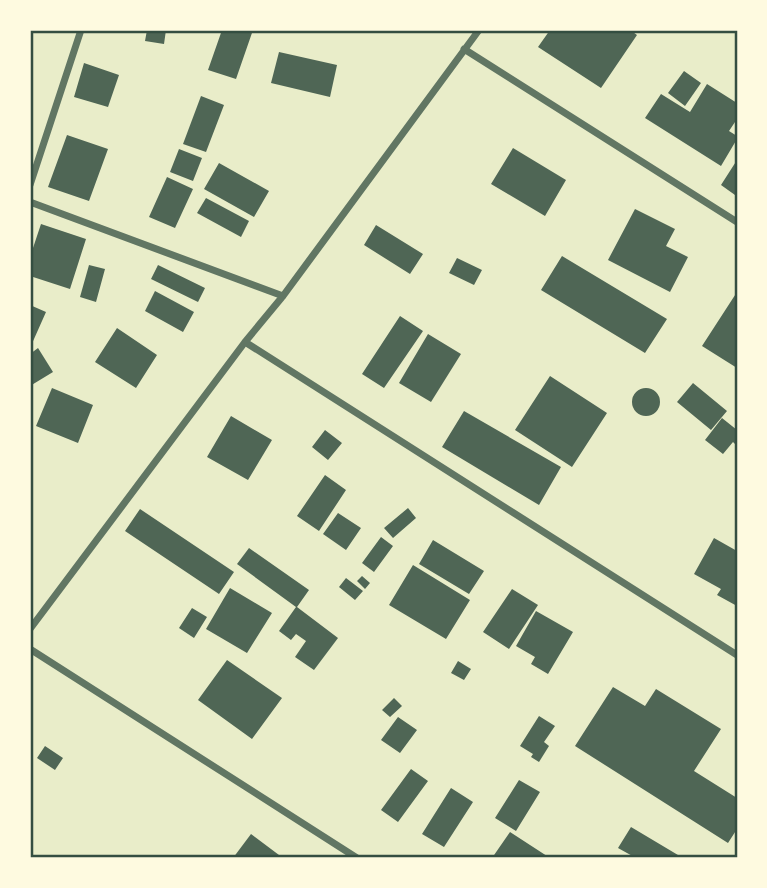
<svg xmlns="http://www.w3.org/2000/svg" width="767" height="888" viewBox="0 0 767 888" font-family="Barlow,sans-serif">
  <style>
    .building { fill: #4f6655 }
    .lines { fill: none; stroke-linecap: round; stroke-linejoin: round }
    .minor { stroke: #617663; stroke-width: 7 }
    .neatline { fill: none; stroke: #344e41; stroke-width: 2.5 }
  </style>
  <rect width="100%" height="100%" fill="#e9edc9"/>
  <path class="building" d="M147,30H166L164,44L145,41Z
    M222,30H253L236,79L208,70Z
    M550,30H630L637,35L601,88L538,47Z
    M279,52L337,65L330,97L271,83Z
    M84,63L119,75L108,107L74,97Z
    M684,71L701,83L685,106L668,93Z
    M707,84L737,103V119L729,131L737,136V139L721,166L645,118L661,94L690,112Z
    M201,96L224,105L206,152L183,144Z
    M67,135L108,149L89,201L48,187Z
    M513,148L566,180L545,216L491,184Z
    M179,149L202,158L193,181L170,172Z
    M737,160V191L735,195L721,185Z
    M219,163L269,191L254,217L204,189Z
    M167,177L193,189L175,228L149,217Z
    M206,198L249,221L241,237L197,213Z
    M635,209L675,229L666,246L688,257L670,292L608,260Z
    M41,224L86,239L70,289L30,276V257Z
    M376,225L423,254L410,274L364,245Z
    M562,256L667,319L645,353L541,290Z
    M457,258L482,270L474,285L449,273Z
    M89,265L105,269L96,302L80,297Z
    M158,265L205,288L198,302L151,279Z
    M155,291L194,312L183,332L145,311Z
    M737,292V368L702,346Z
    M30,305L46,312L30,348Z
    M400,316L423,331L384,388L362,374Z
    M117,328L157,355L136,388L95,362Z
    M428,334L461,354L431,402L399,383Z
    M38,348L53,372L30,386V354Z
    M550,376L607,413L572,467L515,430Z
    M693,383L727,411L711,430L677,402Z
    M632 402a14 14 0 1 1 28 0a14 14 0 1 1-28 0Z
    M52,388L93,405L78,443L36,426Z
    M464,411L561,467L539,505L442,447Z
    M231,416L272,440L248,480L207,457Z
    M722,418L737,430V446L733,442L723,454L705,440Z
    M325,430L342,443L328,460L312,447Z
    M325,475L346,490L319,531L297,516Z
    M408,508L416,518L393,538L384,528Z
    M140,509L234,572L219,594L125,531Z
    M338,513L361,528L346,550L323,534Z
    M381,537L393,546L374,572L362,563Z
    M714,538L737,551V606L717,595L721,589L694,574Z
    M433,540L484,571L469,594L419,564Z
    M249,548L309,590L297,607L338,638L314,670L295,657L306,641L296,634L291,640L279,631L296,607L237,564Z
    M413,565L470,600L446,639L389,605Z
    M362,576L370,583L365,589L357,581Z
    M346,578L363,591L355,600L339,587Z
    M230,588L272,613L247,653L206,629Z
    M512,589L538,605L509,649L483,632Z
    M192,608L207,617L194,638L179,628Z
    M536,611L573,632L548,674L531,664L535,657L516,646Z
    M227,660L282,698L252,739L198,700Z
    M458,661L471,669L464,680L451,673Z
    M613,687L645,706L656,689L721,729L694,771L737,798V829L728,843L575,746Z
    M394,698L402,706L390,717L382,710Z
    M539,716L555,726L544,742L549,746L539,762L531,757L533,754L520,746Z
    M398,717L417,730L400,753L381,740Z
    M45,746L63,758L55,770L37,758Z
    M411,769L428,781L398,822L381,810Z
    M519,780L540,792L516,831L495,818Z
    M451,788L473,802L444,847L422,834Z
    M631,827L683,858H636L618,848Z
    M510,832L550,858H492Z
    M251,834L283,858H233Z"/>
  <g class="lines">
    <path class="minor" d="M464,49L737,222
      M30,185L81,30
      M30,202L283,296
      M245,342L737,655
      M30,629L245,342L283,296L479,30
      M30,649L357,858"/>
  </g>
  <rect width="767" height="888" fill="none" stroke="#fefae0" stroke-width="63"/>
  <rect x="32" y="32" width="704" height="824" class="neatline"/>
</svg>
